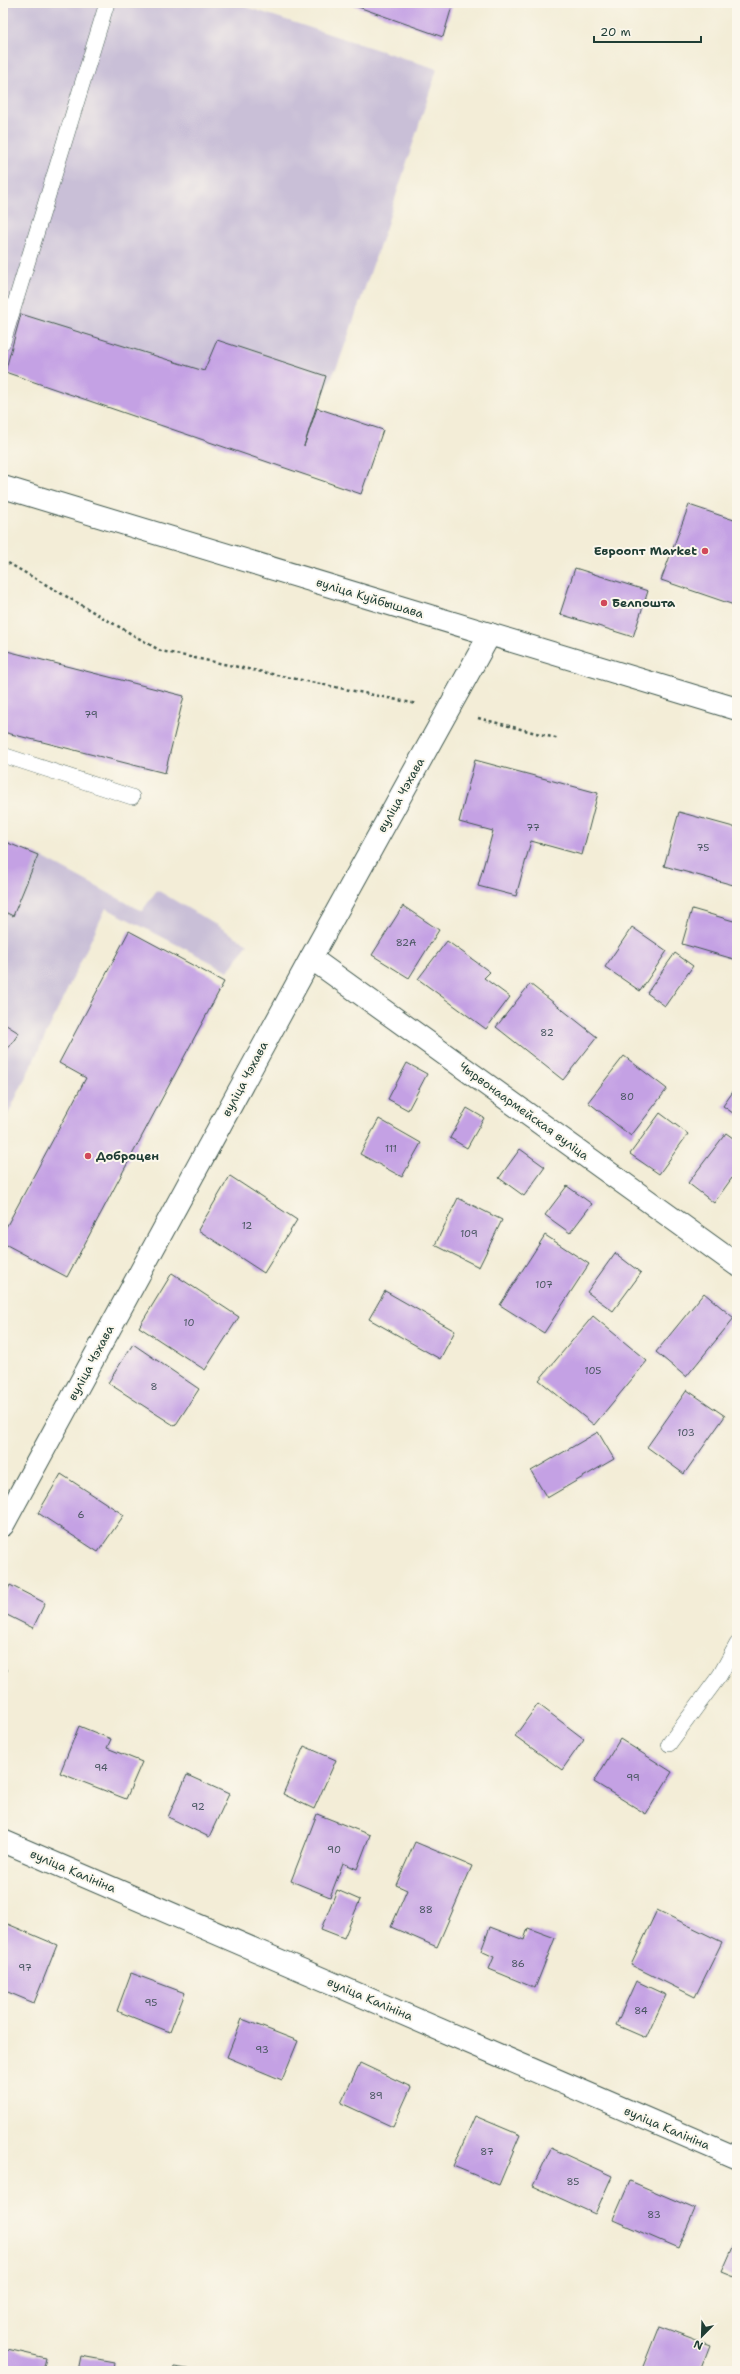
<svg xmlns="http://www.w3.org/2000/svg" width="740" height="2374" viewBox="0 0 740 2374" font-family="'Shantell Sans',sans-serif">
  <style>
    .industrial { fill: #c9bfd7 }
    .building { fill: #c4a1e4 }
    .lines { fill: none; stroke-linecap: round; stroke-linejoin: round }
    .service-casing { stroke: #3f574c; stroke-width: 16 }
    .minor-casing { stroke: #3f574c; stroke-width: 24 }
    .tertiary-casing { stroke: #3f574c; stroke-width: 24 }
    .secondary-casing { stroke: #3f574c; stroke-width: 24 }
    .path { stroke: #3f574c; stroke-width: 2.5; stroke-dasharray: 3 3; stroke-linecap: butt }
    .service { stroke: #fff; stroke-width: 15 }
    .minor { stroke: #fff; stroke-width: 22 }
    .tertiary { stroke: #fff; stroke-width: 22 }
    .secondary { stroke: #fff; stroke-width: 22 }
    .poi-dot { fill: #d1495b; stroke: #fbf7ec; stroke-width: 1.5 }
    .labels { text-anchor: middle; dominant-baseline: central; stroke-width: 4; stroke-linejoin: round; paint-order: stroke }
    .number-label { font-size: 10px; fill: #485660 }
    .poi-label { font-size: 12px; font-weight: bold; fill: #1f3d34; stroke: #fbf7ec; text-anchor: start }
    .street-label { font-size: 12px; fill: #1f3d34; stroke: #fbf7ec }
  </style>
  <rect width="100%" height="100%" fill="#fbf7ec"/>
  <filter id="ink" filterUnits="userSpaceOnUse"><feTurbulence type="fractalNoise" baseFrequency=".025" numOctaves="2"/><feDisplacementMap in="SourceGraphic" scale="8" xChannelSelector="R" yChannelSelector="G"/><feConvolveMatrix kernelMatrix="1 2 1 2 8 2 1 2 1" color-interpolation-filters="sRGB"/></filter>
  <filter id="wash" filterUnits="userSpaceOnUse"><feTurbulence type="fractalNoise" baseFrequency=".012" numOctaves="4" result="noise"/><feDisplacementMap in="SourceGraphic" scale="16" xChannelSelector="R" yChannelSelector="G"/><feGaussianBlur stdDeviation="0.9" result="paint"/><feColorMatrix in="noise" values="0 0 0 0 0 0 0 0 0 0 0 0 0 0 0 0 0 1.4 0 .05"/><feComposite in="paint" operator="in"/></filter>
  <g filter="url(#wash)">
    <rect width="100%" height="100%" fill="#f3edd7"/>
    <path class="industrial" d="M3,3H240L246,7L437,69L385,230L339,362L317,408L296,472L3,371Z
      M3,841L38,855L142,911L157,890L248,944L228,971L106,908L3,1125Z"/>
    <g id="blocks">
      <path class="building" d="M347,3H453L443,37Z
        M21,314L204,371L217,340L326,376L304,446L317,408L383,430L361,494L5,372Z
        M689,505L737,521V606L661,580Z
        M575,568L648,591L633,637L560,614Z
        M3,650L184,696L165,773L3,732Z
        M475,760L598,793L582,855L531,841L516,896L478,886L493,831L459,822Z
        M679,812L737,828V886L664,866Z
        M3,841L38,855L13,916L3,911Z
        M403,906L439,930L409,978L372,955Z
        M692,909L737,922V960L682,944Z
        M632,927L667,951L640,991L605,967Z
        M129,931L224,982L67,1277L3,1243V1233L86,1078L59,1063Z
        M447,941L490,972L484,978L510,997L486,1029L418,979Z
        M675,953L693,966L665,1006L647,993Z
        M530,984L597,1037L563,1080L496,1027Z
        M3,1023L19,1033L3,1056Z
        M624,1056L667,1089L631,1136L588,1102Z
        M407,1063L427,1074L408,1110L388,1099Z
        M737,1086V1116L723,1106Z
        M467,1108L484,1118L467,1148L450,1138Z
        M660,1113L688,1134L659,1174L630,1154Z
        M379,1119L421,1143L402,1177L360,1154Z
        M726,1133L737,1141V1171L714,1203L688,1183Z
        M520,1149L545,1167L524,1196L499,1178Z
        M230,1176L297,1220L264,1273L198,1230Z
        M567,1186L592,1204L570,1233L545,1215Z
        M458,1198L502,1220L479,1267L435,1245Z
        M545,1235L589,1264L544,1333L500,1305Z
        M615,1253L641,1273L613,1311L587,1292Z
        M172,1273L239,1317L205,1370L139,1327Z
        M385,1291L455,1331L440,1359L369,1319Z
        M704,1293L734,1318L686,1377L656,1352Z
        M593,1316L647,1361L594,1425L539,1380Z
        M133,1344L199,1389L175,1426L108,1383Z
        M687,1390L725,1416L684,1474L647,1447Z
        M598,1432L614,1459L547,1498L531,1471Z
        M61,1474L124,1515L98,1552L38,1513Z
        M10,1585L45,1603L33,1628L3,1613V1599Z
        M3,1668L7,1670L3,1680Z
        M538,1704L584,1739L562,1770L515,1736Z
        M79,1726L111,1739L107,1748L142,1762L126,1799L60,1773Z
        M620,1739L672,1772L646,1814L594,1782Z
        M304,1746L336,1760L314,1809L283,1794Z
        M187,1775L229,1794L209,1837L168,1817Z
        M317,1814L370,1835L357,1869L343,1863L330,1897L291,1881Z
        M415,1842L472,1866L437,1947L391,1927L407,1890L396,1885Z
        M337,1890L360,1900L344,1938L321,1929Z
        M657,1910L722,1942L695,1997L631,1965Z
        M3,1922L57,1945L34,2003L3,1990Z
        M490,1927L524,1940L528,1928L555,1938L535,1988L489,1969L494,1957L481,1951Z
        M131,1973L185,1993L170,2032L117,2011Z
        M636,1981L666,1995L646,2038L616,2025Z
        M242,2019L298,2041L282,2080L227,2057Z
        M360,2063L411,2087L393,2127L341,2103Z
        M475,2116L520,2135L499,2185L453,2166Z
        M551,2148L612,2176L595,2214L533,2186Z
        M630,2181L695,2209L678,2248L613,2220Z
        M737,2238V2278L722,2272Z
        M659,2326L710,2345L700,2371H647L642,2369Z
        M3,2348L46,2358L43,2371H3Z
        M81,2356L114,2362L113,2371H78Z
        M174,2367L194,2370V2371H173Z"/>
    </g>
  </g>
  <g filter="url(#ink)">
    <use href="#blocks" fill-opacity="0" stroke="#3f574c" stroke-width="1"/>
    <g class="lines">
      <g class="service-casing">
        <path id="service" d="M3,342L107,3
          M3,755L132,797
          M669,1744L720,1675L737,1644"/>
      </g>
      <g class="minor-casing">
        <path id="minor" d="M311,958L737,1265
          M3,1841L737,2158"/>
      </g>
      <g class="tertiary-casing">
        <path id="tertiary" d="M3,1525L311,958L490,634"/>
      </g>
      <g class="secondary-casing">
        <path id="secondary" d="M3,487L737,709"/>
      </g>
      <path class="path" d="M3,560L161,651L417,704
        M478,718L559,739"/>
      <use href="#service" class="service"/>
      <use href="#minor" class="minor"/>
      <use href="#tertiary" class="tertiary"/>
      <use href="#secondary" class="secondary"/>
    </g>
  </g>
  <g class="poi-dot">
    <circle cx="705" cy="551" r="4"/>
    <circle cx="604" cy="603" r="4"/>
    <circle cx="88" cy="1156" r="4"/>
  </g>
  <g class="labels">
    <g class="number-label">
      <text x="91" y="714">79</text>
      <text x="533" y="827">77</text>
      <text x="703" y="847">75</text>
      <text x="406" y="942">82А</text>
      <text x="547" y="1032">82</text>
      <text x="627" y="1096">80</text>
      <text x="391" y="1148">111</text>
      <text x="247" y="1225">12</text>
      <text x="469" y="1233">109</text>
      <text x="544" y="1284">107</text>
      <text x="189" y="1322">10</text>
      <text x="593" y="1370">105</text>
      <text x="154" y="1386">8</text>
      <text x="686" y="1432">103</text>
      <text x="81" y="1514">6</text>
      <text x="101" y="1767">94</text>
      <text x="633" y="1777">99</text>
      <text x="198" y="1806">92</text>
      <text x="334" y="1849">90</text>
      <text x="426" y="1909">88</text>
      <text x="518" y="1963">86</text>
      <text x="25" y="1967">97</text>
      <text x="151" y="2002">95</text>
      <text x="641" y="2010">84</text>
      <text x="262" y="2049">93</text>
      <text x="376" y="2095">89</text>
      <text x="487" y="2151">87</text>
      <text x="573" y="2181">85</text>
      <text x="654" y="2214">83</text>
    </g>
    <g class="poi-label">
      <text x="697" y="551" text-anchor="end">Евроопт Market</text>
      <text x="612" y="603">Белпошта</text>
      <text x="96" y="1156">Доброцен</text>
    </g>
    <g class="street-label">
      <text transform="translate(370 598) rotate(17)">вуліца Куйбышава</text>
      <text transform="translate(401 795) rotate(-61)">вуліца Чэхава</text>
      <text transform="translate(245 1079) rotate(-62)">вуліца Чэхава</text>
      <text transform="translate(524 1111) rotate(36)">Чырвонаармейская вуліца</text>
      <text transform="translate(91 1363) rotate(-62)">вуліца Чэхава</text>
      <text transform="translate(73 1871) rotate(23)">вуліца Калініна</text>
      <text transform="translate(370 1999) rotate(23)">вуліца Калініна</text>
      <text transform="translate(667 2128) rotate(23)">вуліца Калініна</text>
    </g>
  </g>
  <rect width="740" height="2374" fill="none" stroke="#fbf7ec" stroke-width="16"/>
  <g transform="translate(702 2336) rotate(203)" stroke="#fbf7ec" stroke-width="3" paint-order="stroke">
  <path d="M0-3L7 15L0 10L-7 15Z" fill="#1f3d34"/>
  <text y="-6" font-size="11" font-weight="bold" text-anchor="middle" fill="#1f3d34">N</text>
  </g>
  <path d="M594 36v6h107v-6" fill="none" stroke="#1f3d34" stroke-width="2"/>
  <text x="600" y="36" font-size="12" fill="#1f3d34" stroke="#fbf7ec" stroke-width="3" paint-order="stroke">20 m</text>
</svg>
